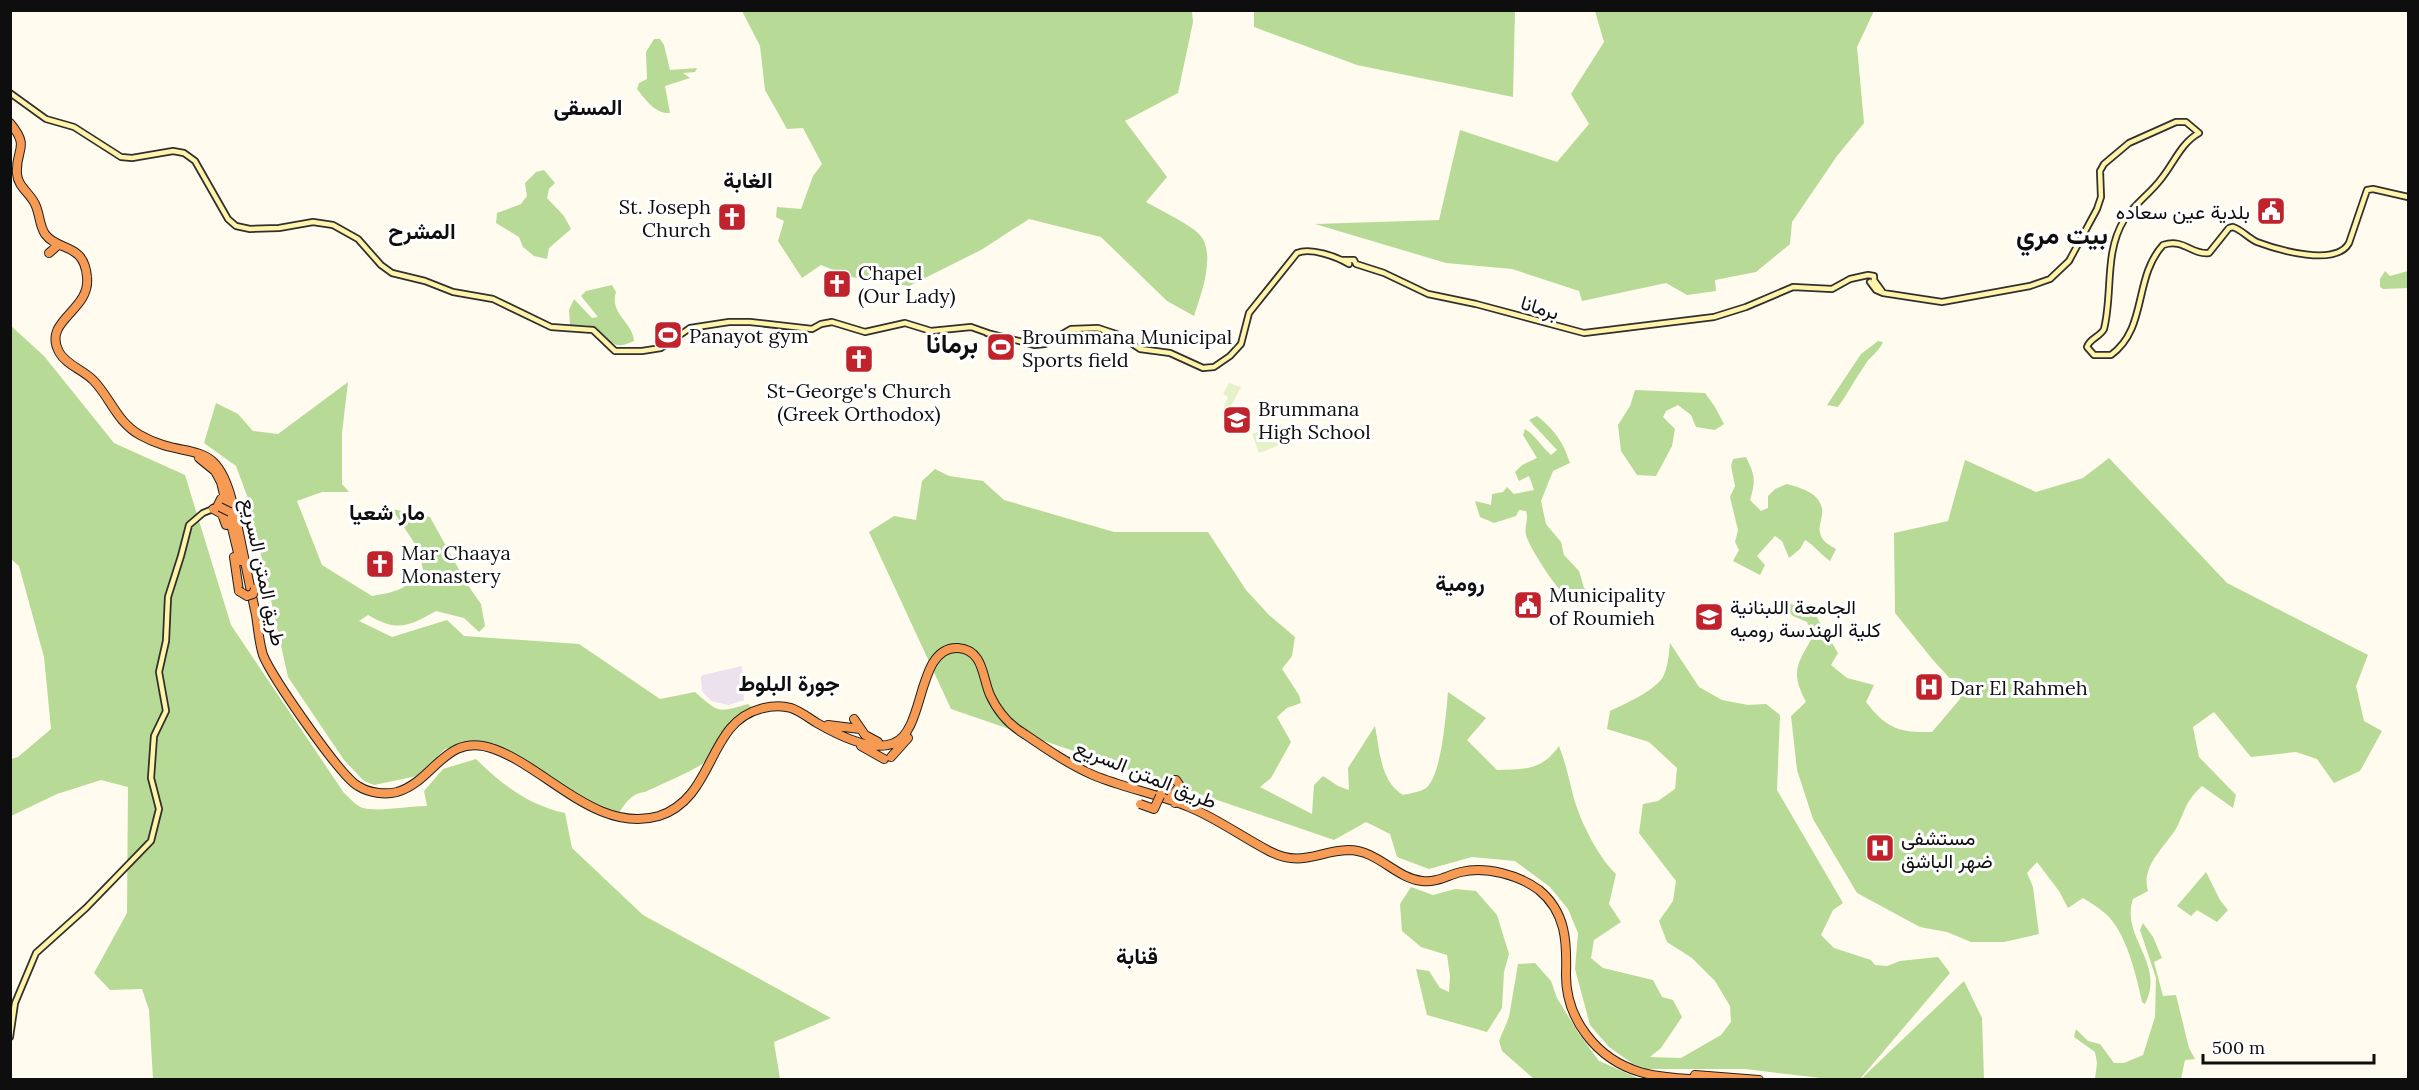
<svg xmlns="http://www.w3.org/2000/svg" width="2419" height="1090" viewBox="0 0 2419 1090" font-family="Lora,Vazirmatn,serif">
  <style>
    .industrial { fill: #ebe2ed }
    .forest { fill: #b7db96 }
    .pitch { fill: #e4f1c9 }
    .lines { fill: none; stroke-linecap: round; stroke-linejoin: round }
    .secondary-casing { stroke: #303030; stroke-width: 8 }
    .motorway-casing { stroke: #1f1f1f; stroke-width: 10 }
    .secondary { stroke: #fff4a9; stroke-width: 4.5 }
    .motorway { stroke: #f79b54; stroke-width: 8 }
    .motorway-bridge-casing { stroke: #1f1f1f; stroke-width: 10; stroke-linecap: butt }
    .motorway-bridge { stroke: #f79b54; stroke-width: 8 }
    .labels { text-anchor: middle; dominant-baseline: central; stroke-width: 6; stroke-linejoin: round; paint-order: stroke }
    .poi-label { font-size: 20px; fill: #0e0e0e; stroke: #fff; text-anchor: start }
    .street-label { font-size: 20px; fill: #0e0e0e; stroke: #fff }
    .quarter-label { font-size: 22px; font-weight: bold; fill: #0e0e0e; stroke: #fff }
    .district-label { font-size: 26px; font-weight: bold; fill: #0e0e0e; stroke: #fff }
  </style>
  <rect width="100%" height="100%" fill="#fffbee"/>
  <path class="industrial" d="M742,666L744,700L728,705L711,701L702,691L701,677L703,675Z"/>
  <path class="forest" d="M742,11H1192L1193,22L1178,93L1125,121L1167,177L1146,202C1158,209 1191,225 1199,234C1217,252 1201,295 1194,316L1167,301L1101,237L1029,219L981,250L909,286L851,277L821,265L802,278L778,241L784,221L776,217L777,207L801,209L813,176L822,164L803,128L787,129L765,90L760,46Z
    M1254,11H1515L1513,97L1357,65L1254,27Z
    M1595,11H1874L1857,47L1864,123L1837,156L1792,222L1790,244L1756,272L1715,280L1716,291L1687,295L1666,283L1582,301L1579,291L1512,269L1446,263L1315,224L1439,220L1460,130L1557,162L1589,124L1571,94L1604,42Z
    M654,39H660L664,45L670,70L697,68L695,72L683,73L690,78L665,86L670,113C655,114 646,100 637,89L639,83L647,79L646,52Z
    M544,170L555,183L549,189L547,198L564,216L571,229L549,248L547,259L534,256L523,247L519,237L496,223L497,213L521,204L527,196L525,183L536,172Z
    M2385,271L2390,276L2408,271V288L2383,289L2380,287V279Z
    M612,285L616,292C609,314 633,322 634,341C611,351 615,342 598,330C590,324 580,325 570,325L569,310L574,299L592,318L598,317L581,296L586,291Z
    M10,325L44,356L114,443L185,475L231,625L344,793C350,798 356,806 363,808C380,812 408,806 427,806L424,791L443,769L476,759C501,784 530,806 565,813L572,848L643,915L831,1018L774,1042L780,1079H153L149,1010L142,989L110,990L94,973L127,913L128,787L101,780L57,794L11,816V759L18,757L51,729L44,657L19,566L11,559Z
    M1878,341L1883,342C1879,352 1870,356 1865,365C1855,379 1848,393 1838,407L1827,405L1861,354Z
    M348,382L342,433V484L349,492H322L297,501L322,565L372,596C382,594 392,593 402,588C410,583 415,578 424,575L419,550L392,509L430,517L467,584L481,604L485,626L479,632L464,618L436,611C408,627 397,632 368,615L359,621L392,637L447,620L464,636L579,644L660,699L695,692C719,713 717,713 748,704L752,708C722,721 724,738 707,760C701,768 657,786 645,792C632,793 625,803 619,813L598,805L493,743L473,741L445,749L417,776L374,785L364,781L344,760L288,677L249,501L236,466L204,443L216,403L238,414L253,431L278,434Z
    M1635,390L1705,393L1715,407L1724,424L1715,430L1696,427L1691,415L1678,405L1666,411L1663,417L1675,429L1672,446L1656,476L1637,475L1621,451L1618,425L1630,406Z
    M1537,416C1555,430 1563,442 1570,463L1553,471L1541,501L1546,524L1561,542L1564,555L1579,571L1584,588L1589,591L1581,602C1575,600 1569,599 1564,594C1555,587 1528,545 1526,535C1524,526 1529,520 1526,511L1519,510L1516,516L1494,523L1480,517L1475,501L1491,505L1492,494L1503,492L1507,487L1514,494L1534,490L1529,476L1519,481L1515,472L1522,465L1537,458L1523,435L1525,429C1536,436 1541,446 1551,455L1557,450L1529,420Z
    M1746,457C1755,475 1756,481 1750,500L1761,511L1768,508V496L1775,489L1787,484C1802,488 1825,495 1822,515C1821,523 1817,529 1822,538C1825,543 1831,546 1836,549L1830,561C1820,554 1815,546 1805,540L1800,549L1789,558L1782,541L1775,536L1757,556L1765,565L1760,575L1733,561L1739,550L1735,542L1738,530L1730,497L1735,486L1731,466L1733,459Z
    M2109,458L2227,583L2368,655L2356,686L2364,721L2382,731L2360,771L2334,783L2317,759L2296,752L2251,757L2214,712L2193,727L2199,757L2236,795L2233,808L2202,786C2186,801 2187,806 2178,825C2167,846 2140,865 2148,891L2133,899C2120,937 2166,963 2145,1004L2142,1002C2137,978 2128,941 2113,922C2105,911 2094,905 2083,898L2068,908L2059,891L2037,862L2027,873L2033,887L2039,934L2004,942H1971L1947,932L1920,927L1857,893L1813,819L1797,770L1791,716L1806,702C1790,671 1797,665 1813,636L1807,622L1793,616L1785,609L1789,603L1816,616L1838,653L1831,665L1847,678L1874,685L1866,702C1886,728 1899,733 1932,732L1960,699L1961,687L1954,683L1933,660L1895,613L1894,533L1948,521L1965,460L2036,492L2083,478Z
    M935,469L949,476L983,481L1004,500L1114,532H1208L1246,590L1269,615L1295,637L1292,656L1282,669L1299,695L1301,703L1287,708L1277,717L1291,742L1271,778L1260,787L1312,814L1314,785L1323,776L1338,786L1349,790L1348,768L1375,726C1380,751 1380,781 1403,795C1410,793 1421,792 1426,788C1442,775 1446,713 1448,692L1486,718L1467,740L1497,770C1525,769 1541,771 1559,746C1565,761 1568,775 1572,791C1578,817 1597,856 1616,874L1609,904L1621,922L1594,940L1591,958L1603,968L1653,980L1662,997L1673,1000L1682,1017L1661,1048L1650,1057L1681,1058L1721,1035L1731,1022L1730,1006L1715,981L1692,958L1667,942L1659,921L1673,901L1676,881L1639,833L1643,804L1658,801L1675,789L1677,768L1649,742L1607,729L1610,711C1625,704 1654,691 1663,677C1668,667 1669,654 1670,643L1699,687L1722,700L1748,705L1766,704L1780,715L1777,790L1843,903L1833,910L1821,935L1834,948L1871,960L1875,965L1887,966L1900,961L1938,957L1950,973L1860,1079H1829L1745,1069H1647L1633,1064L1609,1047L1590,1025L1575,969L1578,933L1568,909L1550,887L1515,861L1472,857L1429,869L1397,857L1390,834L1366,822L1334,840L951,709L869,532L894,516L916,520L922,481Z
    M2206,872L2220,900L2228,910L2217,922L2197,910L2191,916L2177,906Z
    M1411,887L1433,895L1455,889L1476,891L1497,915L1509,954L1504,972L1502,1008L1487,1032L1427,1015L1416,969L1429,971L1440,988L1449,992L1450,976L1447,955L1421,947L1402,931L1400,904Z
    M2143,923L2153,937L2162,958L2154,962L2163,996L2176,995L2189,1048L2195,1059L2185,1060L2181,1079H2095L2097,1063L2095,1052L2074,1037L2076,1029L2088,1041L2100,1044L2114,1063H2124L2143,1055L2155,1017L2156,978L2140,930Z
    M1535,963L1551,981L1557,998L1579,1034L1599,1061L1640,1079H1534L1502,1051L1499,1041L1509,1017L1518,964Z
    M1964,981L1982,1018L1984,1079H1861Z"/>
  <path class="pitch" d="M1229,383L1241,387L1229,410L1224,407L1228,397L1223,394Z
    M1280,423L1287,442L1259,453L1252,434Z"/>
  <g class="lines">
    <g class="secondary-casing">
      <path id="secondary" d="M10,93L46,119L74,127L121,157L132,158L173,151L184,153L195,161L228,219L236,226L250,229L279,228L313,222L333,225L358,239L381,265L392,273L425,281L453,292L493,299L551,327L593,330L615,351H642L661,348L690,328L729,322H750L812,329L821,324L832,322L865,332L905,323L931,331L971,327L988,333
        M1342,260H1354L1356,264L1384,273L1428,294L1476,304L1584,333L1714,317L1746,307L1793,287L1832,289L1850,279L1868,275
        M1868,275L1874,276V280L1882,291
        M1870,282L1876,290L1883,293L1942,302L2030,286L2050,279L2069,261L2097,209L2101,197L2100,171L2104,164L2129,143L2176,122H2186L2199,133C2181,143 2174,163 2161,179C2150,194 2134,204 2124,220C2104,253 2113,293 2104,329C2100,337 2090,338 2087,347L2094,355H2111C2148,328 2133,278 2163,245C2184,238 2191,255 2209,253L2229,228L2233,227C2242,230 2248,238 2257,242C2278,250 2336,267 2349,243L2367,190L2373,189L2408,197
        M987,333L1035,345L1045,344L1071,329L1098,328L1119,335L1140,349L1170,353L1203,368L1214,367L1230,356L1241,344L1249,313L1297,253C1311,247 1337,257 1349,264
        M10,1037L15,1003L36,953L86,908L151,841L159,809L151,778L154,736L166,711L159,672L166,641L168,597L181,556L189,525L203,513L213,509"/>
    </g>
    <g class="motorway-casing">
      <path id="motorway" d="M10,123C31,148 15,149 17,174C18,187 30,193 35,204C40,214 39,225 45,234C58,252 84,242 87,277C91,311 42,320 59,352C66,365 84,370 94,381C111,399 117,422 140,435C189,463 216,433 233,505C241,541 248,578 256,615C258,628 259,642 263,655C272,677 340,776 358,786C369,793 385,795 397,792C435,781 445,731 494,749C547,768 597,834 659,816C715,798 707,723 760,709C770,706 781,705 791,708C800,711 809,718 817,723C836,734 872,753 894,743C926,730 916,646 958,648C984,650 982,677 990,695C997,710 1008,724 1023,733C1045,748 1068,764 1093,775C1124,788 1158,794 1189,807C1218,819 1242,837 1269,851C1301,868 1318,851 1348,850C1378,850 1395,878 1422,881C1437,883 1448,875 1461,872C1486,866 1519,875 1539,890C1566,912 1567,942 1566,973C1565,1019 1597,1059 1640,1072C1659,1078 1681,1078 1701,1080
        M49,253L57,246
        M199,458L215,471L221,482L240,561
        M221,499L217,507L213,509L222,514L226,525
        M234,557L239,591
        M854,719L865,735L878,742
        M828,725L860,729
        M861,746L884,759
        M891,757L908,738
        M1160,796C1163,788 1165,779 1176,780L1180,786L1172,795L1175,803
        M1695,1075L1759,1080"/>
    </g>
    <use href="#secondary" class="secondary"/>
    <use href="#motorway" class="motorway"/>
    <g class="motorway-bridge-casing">
      <path id="motorway-bridge" d="M220,507L230,512
        M239,591L247,596L253,594L255,589
        M1140,804L1154,809L1160,796"/>
    </g>
    <use href="#motorway-bridge" class="motorway-bridge"/>
  </g>
  <defs>
    <g id="civic-square" transform="scale(1.5)"><rect x="-9" y="-9" width="18" height="18" rx="4" fill="#c1232d" stroke="#fff"/><path d="M-.6-6.5H3V-4.5H.6V-3L4-1V1h2V6H-6V1h2V-1L-.6-3ZM-1.2 2.5V6h2.4V2.5Z" fill="#fff"/></g>
    <g id="church-square" transform="scale(1.5)"><rect x="-9" y="-9" width="18" height="18" rx="4" fill="#c1232d" stroke="#fff"/><path d="M-1.2-6h2.4v3.5h3.3v2.4h-3.3V6h-2.4V-.1h-3.3v-2.4h3.3Z" fill="#fff"/></g>
    <g id="stadium-square" transform="scale(1.5)"><rect x="-9" y="-9" width="18" height="18" rx="4" fill="#c1232d" stroke="#fff"/><path d="M0-5a6.5 5 0 1 0 0 10a6.5 5 0 1 0 0-10ZM-3.5-1.8h7v3.6h-7Z" fill="#fff"/></g>
    <g id="university-square" transform="scale(1.5)"><rect x="-9" y="-9" width="18" height="18" rx="4" fill="#c1232d" stroke="#fff"/><path d="M0-5L7-2L0 1L-7-2ZM-4 1L0 2.5L4 1V4Q0 6-4 4Z" fill="#fff"/></g>
    <g id="hospital-square" transform="scale(1.5)"><rect x="-9" y="-9" width="18" height="18" rx="4" fill="#c1232d" stroke="#fff"/><path d="M-5-5h3v3.5h4V-5h3V5h-3V1.5h-4V5h-3Z" fill="#fff"/></g>
  </defs>
  <g fill-rule="evenodd">
    <use href="#civic-square" x="2271" y="211"/>
    <use href="#church-square" x="732" y="217"/>
    <use href="#church-square" x="837" y="284"/>
    <use href="#stadium-square" x="668" y="335"/>
    <use href="#stadium-square" x="1001" y="347"/>
    <use href="#church-square" x="859" y="359"/>
    <use href="#university-square" x="1237" y="420"/>
    <use href="#church-square" x="380" y="564"/>
    <use href="#civic-square" x="1528" y="605"/>
    <use href="#university-square" x="1709" y="617"/>
    <use href="#hospital-square" x="1929" y="687"/>
    <use href="#hospital-square" x="1880" y="848"/>
  </g>
  <g class="labels">
    <g class="poi-label">
      <text x="711" y="206" text-anchor="end">St. Joseph<tspan x="711" dy="23">Church</tspan></text>
      <text x="2250" y="211" text-anchor="end">بلدية عين سعاده</text>
      <text x="858" y="272">Chapel<tspan x="858" dy="23">(Our Lady)</tspan></text>
      <text x="689" y="335">Panayot gym</text>
      <text x="1022" y="336">Broummana Municipal<tspan x="1022" dy="23">Sports field</tspan></text>
      <text x="859" y="390" text-anchor="middle">St-George's Church<tspan x="859" dy="23">(Greek Orthodox)</tspan></text>
      <text x="1258" y="408">Brummana<tspan x="1258" dy="23">High School</tspan></text>
      <text x="401" y="552">Mar Chaaya<tspan x="401" dy="23">Monastery</tspan></text>
      <text x="1549" y="594">Municipality<tspan x="1549" dy="23">of Roumieh</tspan></text>
      <text x="1730" y="606">الجامعة اللبنانية<tspan x="1730" dy="23">كلية الهندسة روميه</tspan></text>
      <text x="1950" y="687">Dar El Rahmeh</text>
      <text x="1901" y="837">مستشفى<tspan x="1901" dy="23">ضهر الباشق</tspan></text>
    </g>
    <g class="street-label">
      <text transform="translate(1540 307) rotate(17)">برمانا</text>
      <text transform="translate(264 572) rotate(78)">طريق المتن السريع</text>
      <text transform="translate(1146 774) rotate(22)">طريق المتن السريع</text>
    </g>
    <g class="quarter-label">
      <text x="588" y="107">المسقى</text>
      <text x="748" y="180">الغابة</text>
      <text x="422" y="231">المشرح</text>
      <text x="387" y="512">مار شعيا</text>
      <text x="1460" y="583">رومية</text>
      <text x="789" y="683">جورة البلوط</text>
      <text x="1137" y="956">قنابة</text>
    </g>
    <g class="district-label">
      <text x="2062" y="234">بيت مري</text>
      <text x="952" y="343">برمانا</text>
    </g>
  </g>
  <rect width="2419" height="1090" fill="none" stroke="#0e0e0e" stroke-width="24"/>
  <path d="M2203 1054v9h171v-9" fill="none" stroke="#0e0e0e" stroke-width="3"/>
  <text x="2212" y="1054" font-size="18" fill="#0e0e0e" stroke="#ffffff" stroke-width="4.5" paint-order="stroke">500 m</text>
</svg>
